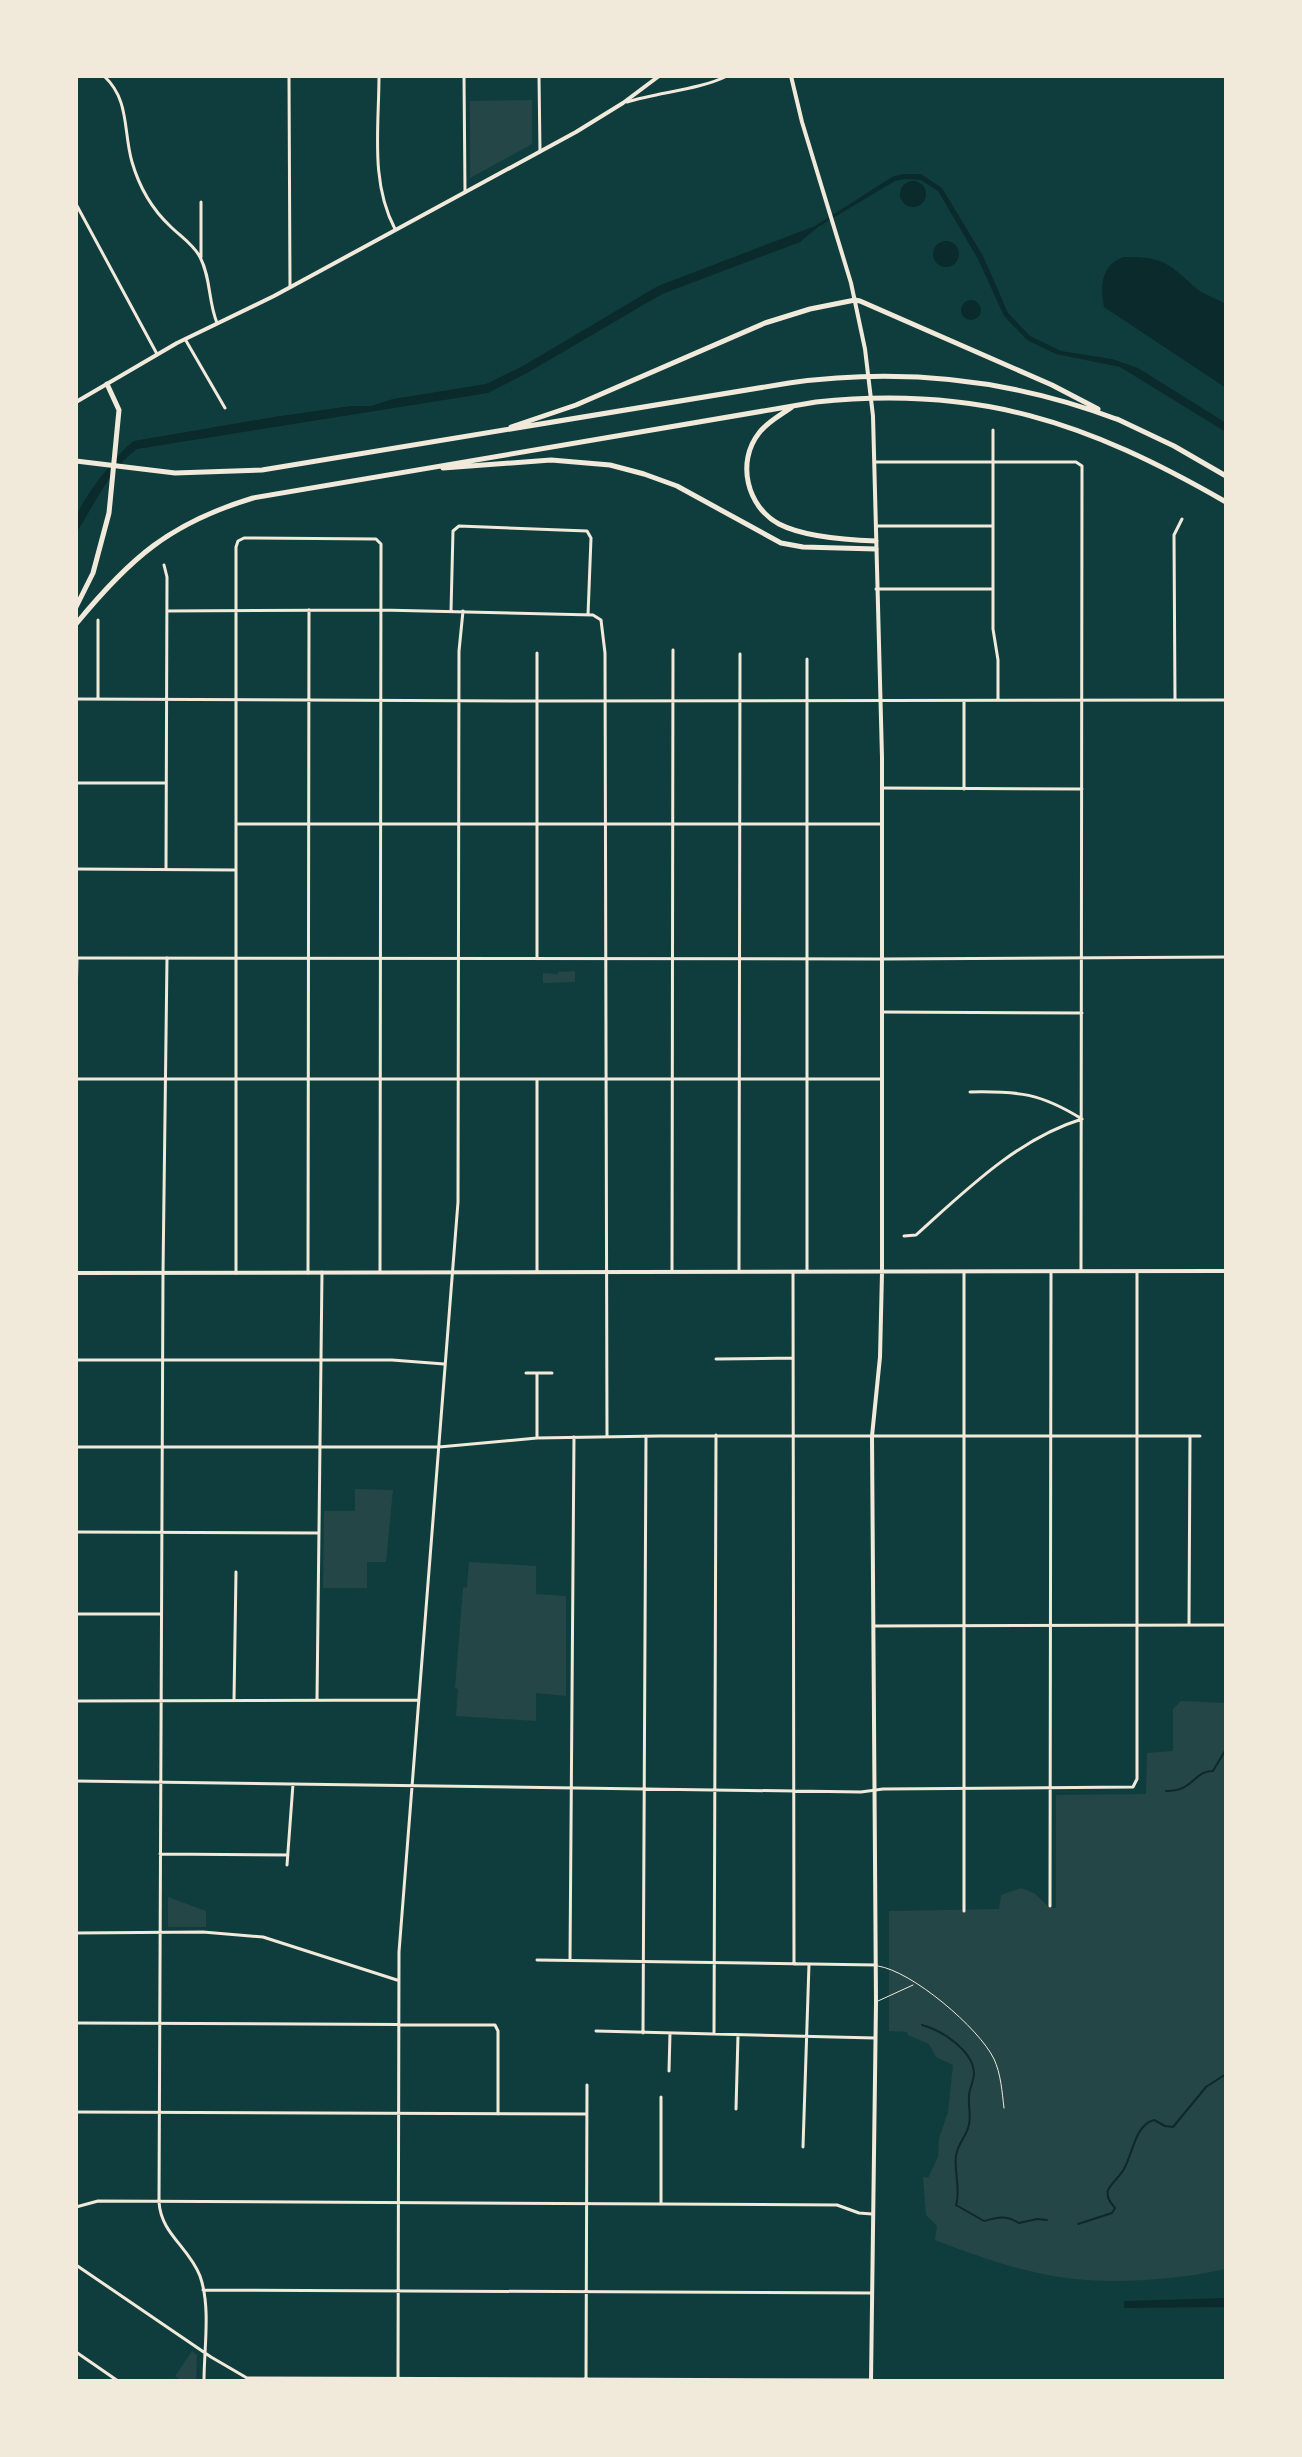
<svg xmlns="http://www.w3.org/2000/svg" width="1302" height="2457" viewBox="0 0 1302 2457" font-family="'PT Sans',sans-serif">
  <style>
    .green { fill: #244646 }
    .water { fill: #0a2a2b }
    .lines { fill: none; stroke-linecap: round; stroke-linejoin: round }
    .stream { stroke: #0a2a2b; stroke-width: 2 }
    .service { stroke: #f1e9da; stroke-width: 1 }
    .minor { stroke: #f1e9da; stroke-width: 3 }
    .tertiary { stroke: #f1e9da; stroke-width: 3 }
    .secondary { stroke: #f1e9da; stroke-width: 4 }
    .trunk { stroke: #f1e9da; stroke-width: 5 }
    .motorway { stroke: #f1e9da; stroke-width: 5 }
  </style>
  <rect width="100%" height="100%" fill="#0f3d3e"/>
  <path class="green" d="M532,100V144L470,178V101Z
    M575,971V982L543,983V973L558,974V972Z
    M355,1489L393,1490L386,1562H367V1588H323L324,1511H355Z
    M469,1562L536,1566V1594L566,1596V1696L536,1693V1721L456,1716L458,1689L455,1688L463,1588L467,1587Z
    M1181,1701L1226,1703V2269C1176,2280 1110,2285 1059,2277C1016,2270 976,2256 935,2240L937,2226L926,2215L923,2177L928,2178L938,2157L939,2138L948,2112L953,2065L936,2057L929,2044L908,2035L907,2032L889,2031V1911L999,1909L1001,1895L1021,1888L1034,1893L1050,1908H1056V1795L1146,1794L1147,1753L1173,1751V1709Z
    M168,1897L206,1911V1927H168Z
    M192,2351L197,2355L196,2381H182L175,2376Z"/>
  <path class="water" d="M903,174H921L942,188L983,256L1008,313L1030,336L1061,351L1112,359L1138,368L1226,423V432L1120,367L1056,354L1027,340L1004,316L978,259L938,191L921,180L904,179L895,181L818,227L800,242L662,294L527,373L488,393L137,449C110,468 94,506 76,533C76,528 75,524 76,519C79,502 119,451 134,441L274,417L351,406H371L393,399L486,384L523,366L658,286L815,226L892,177Z
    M900 194a13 13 0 1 1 26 0a13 13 0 1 1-26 0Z
    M933 254a13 13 0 1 1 26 0a13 13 0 1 1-26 0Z
    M1124,257C1164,256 1169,264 1197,289C1205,295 1218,299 1226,304V388L1104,307C1100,287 1101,264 1124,257Z
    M961 310a10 10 0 1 1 20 0a10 10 0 1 1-20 0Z
    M1226,2298V2307L1124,2308V2301Z"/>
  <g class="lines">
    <path class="stream" d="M1166,1791C1195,1791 1193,1771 1213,1771L1226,1749
      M922,2025C941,2030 973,2050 974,2073C974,2082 969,2088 969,2097C968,2107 972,2118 968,2128C965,2138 957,2145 956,2156C954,2172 961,2190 956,2205L984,2221C999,2217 1006,2215 1019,2223L1037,2219L1047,2220
      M1078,2224L1112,2213L1115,2208C1111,2203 1106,2198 1108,2190C1111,2184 1120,2176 1124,2169C1133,2153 1135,2125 1154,2120L1165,2126L1173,2127L1206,2087L1226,2074"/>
    <path class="service" d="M878,1966C912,1971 979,2028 994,2059C1001,2074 1002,2092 1004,2108
      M878,2001L913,1985"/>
    <path class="minor" d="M104,76C130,100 123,131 132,162C139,186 152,209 170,226C180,236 193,244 200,257C211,278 208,301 217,323
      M289,76L290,287
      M379,76C379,127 370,182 395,229
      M464,76L465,192
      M539,76L540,152
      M201,202V257
      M76,204L157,354
      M185,339L225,408
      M993,430V629L998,660V700
      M875,462H1076L1082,466L1081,1271
      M876,526H992
      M164,565L167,577L166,869
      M876,589H992
      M167,611L381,610L593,615L601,620L605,653L607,1437
      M451,611L453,531L459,526L587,531L591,538L588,615
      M76,699L531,701L1226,700
      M98,699V620
      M1175,700L1174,535L1182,519
      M964,701V789
      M76,783H166
      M882,788L1082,789
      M236,824H880
      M76,869L236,870
      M167,958L163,1273L159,2202C161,2234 189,2247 200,2276C211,2307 204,2348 204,2381
      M537,958V653
      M882,959L1226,957
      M76,999L77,958
      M882,1012L1082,1013
      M76,1079H882
      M537,1079V1271
      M970,1092C1019,1091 1040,1093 1082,1119
      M904,1236L916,1235C965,1191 1017,1139 1082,1119
      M672,1270L673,650
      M739,1270L740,654
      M807,1271V659
      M793,1272L794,1964
      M236,1273V547L238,541L244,538L376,539L381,544L380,1272
      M308,1273L309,610
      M716,1359L793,1358
      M76,1360H392L444,1364
      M526,1373H552
      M537,1438V1373
      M76,1447H439L537,1438L659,1436H1200
      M76,1532L319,1533
      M76,1614H160
      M1189,1624L1190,1436
      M874,1626L1226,1625
      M234,1700L236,1572
      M317,1700L322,1272
      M76,1701L418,1700
      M76,1781L861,1792L883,1789L1133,1787L1137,1779V1271
      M160,1854L288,1855
      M287,1865L293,1784
      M1050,1906L1051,1272
      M964,1911V1272
      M76,1933L203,1932L263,1937L397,1980
      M537,1960L876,1965
      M570,1960L574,1437
      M76,2023L495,2025L498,2031V2114
      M596,2031L875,2038
      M643,2033L646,1436
      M714,2034L716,1435
      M669,2071L670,2033
      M736,2109L738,2035
      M76,2112L587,2114
      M803,2147L809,1964
      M661,2204V2097
      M76,2207L98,2201L837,2205L859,2213L872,2214
      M76,2265L211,2357L247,2378L870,2380
      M203,2290L871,2293
      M76,2352L118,2381
      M398,2381L399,1952L458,1202L459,651L463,611
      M586,2381L587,2085"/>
    <path class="tertiary" d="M627,102C658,92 699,90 727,76
      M76,958L882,959"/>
    <path class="secondary" d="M791,76L802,122L851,283L865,349L873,416L882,757V1273L880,1357L872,1436L876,2002L871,2381
      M76,402L177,343L274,296L576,132L623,103L659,76
      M76,1273L1226,1271"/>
    <path class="trunk" d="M76,607L93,573L109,513L119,410L107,384"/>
    <path class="motorway" d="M792,407C781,415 767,422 759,433C736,462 747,507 779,524C804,537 847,540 876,541
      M1117,419L1174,446L1226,476
      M511,427L576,405L765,323L810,309L855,300L860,301L1052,385L1098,409
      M76,461L175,473L262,470L789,383C904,367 1012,379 1119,420
      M443,468L551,460L610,465L644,474L677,486L781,543L803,547L876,549
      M76,624C130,558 170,523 253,498L816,402C978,385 1087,422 1226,502"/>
  </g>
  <rect width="1302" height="2457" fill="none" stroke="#f1e9da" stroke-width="156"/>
</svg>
